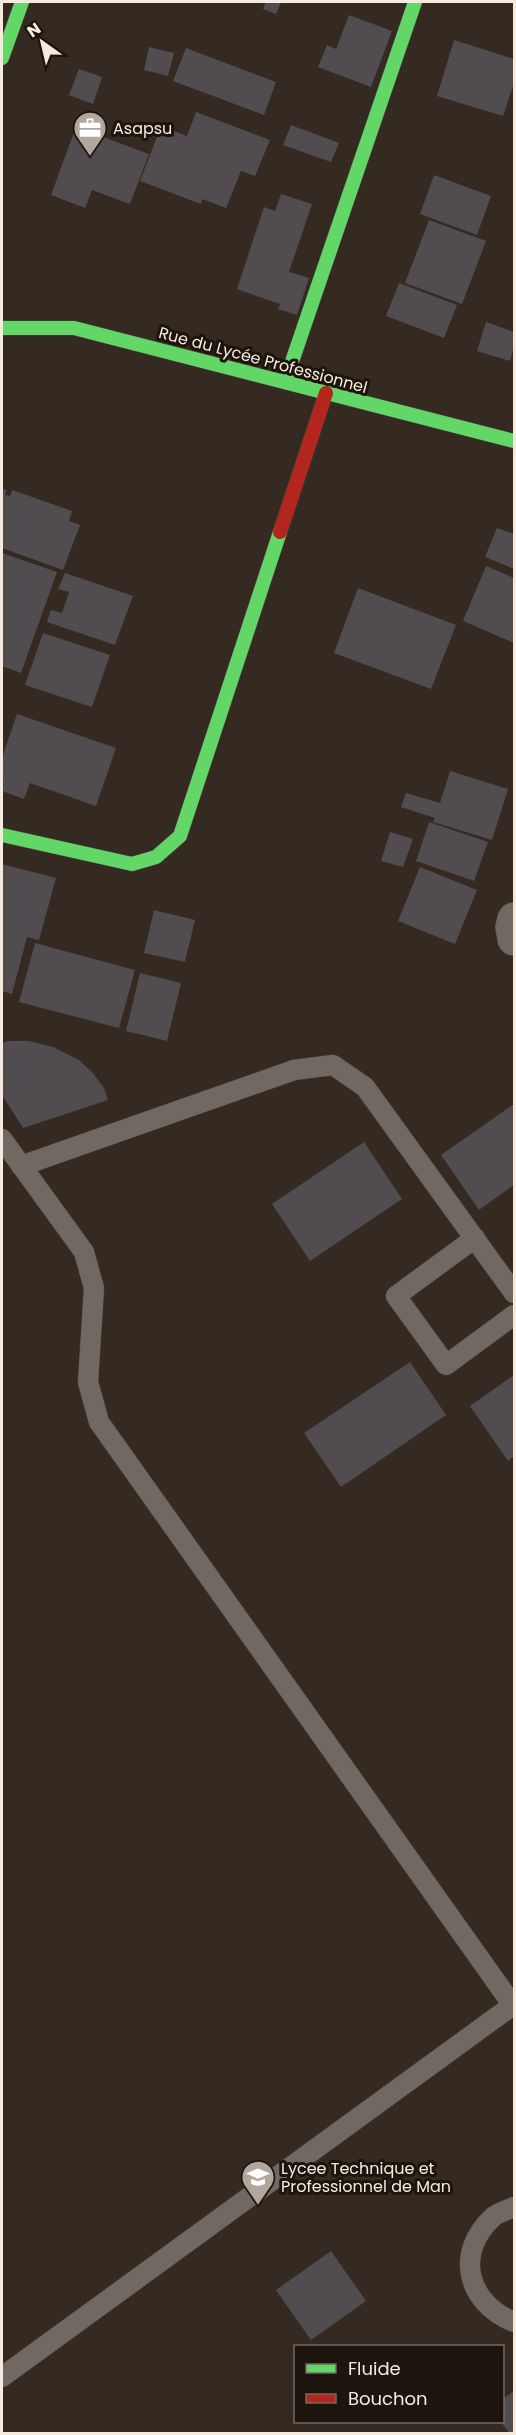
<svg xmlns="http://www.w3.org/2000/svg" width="516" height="2435" viewBox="0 0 516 2435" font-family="Poppins,sans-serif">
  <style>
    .building { fill: #514c4f }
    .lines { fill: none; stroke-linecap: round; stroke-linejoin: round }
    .lane-casing { stroke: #4f463e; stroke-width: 21 }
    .street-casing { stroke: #4f463e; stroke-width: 34 }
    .fast-casing { stroke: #4f463e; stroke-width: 15 }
    .jam-casing { stroke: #4f463e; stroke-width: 15 }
    .lane { stroke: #706861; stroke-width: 20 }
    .street { stroke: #706861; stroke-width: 33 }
    .fast { stroke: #63d668; stroke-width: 14 }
    .jam { stroke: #b3261e; stroke-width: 14 }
    .labels { text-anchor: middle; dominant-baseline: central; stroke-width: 6; stroke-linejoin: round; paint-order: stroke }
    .poi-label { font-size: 16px; fill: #f6eadf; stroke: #1c140d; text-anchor: start }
    .street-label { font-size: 16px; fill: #f6eadf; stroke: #1c140d }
  </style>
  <rect width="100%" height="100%" fill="#342a21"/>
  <path class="building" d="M266,2H281L276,14L263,9Z
    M349,15L392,31L371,87L318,67L327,45L336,49Z
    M454,40L514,59V83L503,116L437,96Z
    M149,47L174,53L168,76L144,70Z
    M186,48L276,82L264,115L173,81Z
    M79,69L102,77L93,104L69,95Z
    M196,112L270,140L255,176L241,171L226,208L202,199L201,204L140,181L161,126L187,136Z
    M291,125L339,143L331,162L283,145Z
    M76,127L149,154L130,204L92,190L85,208L51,195Z
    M434,175L491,196L477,235L420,214Z
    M281,194L312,204L289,272L309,278L297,315L278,309L280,304L237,289L264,207L275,211Z
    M429,220L486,241L462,304L405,283Z
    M399,283L457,305L444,338L386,316Z
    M486,322L514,332V346L510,361L477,351Z
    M2,489L7,490L5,495L10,496L12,490L72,511L69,521L80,525L63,570L2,548Z
    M497,528L514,534V569L485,557Z
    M2,553L57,572L21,673L2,666Z
    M486,566L514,578V643L463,621Z
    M65,573L133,596L115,645L47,622L51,610L62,613L69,592L58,589Z
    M358,588L456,625L431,689L334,653Z
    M43,633L110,655L92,707L25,685Z
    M17,714L116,748L96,806L30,783L24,799L2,791L4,783L2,782V758Z
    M450,771L508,789L492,840L433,822L435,818L401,807L406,793L440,803Z
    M429,822L488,842L474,881L416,861Z
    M390,832L413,839L403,867L381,861Z
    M2,864L56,878L39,940L27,937L12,994L2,991Z
    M420,867L477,890L455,944L398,921Z
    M154,910L195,920L185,962L144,953Z
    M35,943L135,970L119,1028L19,1002Z
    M140,973L181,983L167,1041L126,1031Z
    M9,1041H29L53,1047L79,1060L92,1072L104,1088L108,1100L23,1128L2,1095V1043Z
    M514,1104V1185L479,1210L441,1155Z
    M364,1142L402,1199L310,1261L272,1204Z
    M410,1362L446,1415L341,1487L304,1433Z
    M514,1375V1456L508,1461L470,1406Z
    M331,2251L366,2301L311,2340L276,2290Z
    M514,2391V2434H510L501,2422L502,2399Z"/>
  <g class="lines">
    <g class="lane-casing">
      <path id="lane" d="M2,1139L84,1252L94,1288L88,1382L99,1422L514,2007
        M21,1166L294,1070L333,1065L365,1087L514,1293
        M475,1238L396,1296L446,1365L514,1315
        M514,2207C508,2210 499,2212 493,2217C454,2253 467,2303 514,2322
        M2,2377L513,2005"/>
    </g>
    <g class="street-casing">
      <path id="street" d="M514,919L512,927L514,939"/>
    </g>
    <g class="fast-casing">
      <path id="fast" d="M2,58L22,2
        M2,328H74L514,441
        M285,382L415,2
        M2,835L132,864L156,857L180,836L280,532"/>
    </g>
    <g class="jam-casing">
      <path id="jam" d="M280,532L326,393"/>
    </g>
    <use href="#lane" class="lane"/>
    <use href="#street" class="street"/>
    <use href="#fast" class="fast"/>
    <use href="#jam" class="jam"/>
  </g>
  <defs>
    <g id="office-pin" transform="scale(1.725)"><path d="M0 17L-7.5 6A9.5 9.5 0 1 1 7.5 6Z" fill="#b2a79c" stroke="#1c140d"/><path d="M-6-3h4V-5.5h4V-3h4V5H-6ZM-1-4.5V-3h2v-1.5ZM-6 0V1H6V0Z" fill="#fff"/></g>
    <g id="school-pin" transform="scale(1.725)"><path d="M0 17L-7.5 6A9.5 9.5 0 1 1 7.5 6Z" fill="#b2a79c" stroke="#1c140d"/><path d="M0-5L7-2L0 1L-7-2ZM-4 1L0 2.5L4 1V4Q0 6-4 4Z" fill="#fff"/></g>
  </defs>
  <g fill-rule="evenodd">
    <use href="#office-pin" x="90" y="128"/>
    <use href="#school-pin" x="258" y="2177"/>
  </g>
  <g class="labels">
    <g class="poi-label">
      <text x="113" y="128">Asapsu</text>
      <text x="281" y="2168">Lycee Technique et<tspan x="281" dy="18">Professionnel de Man</tspan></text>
    </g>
    <g class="street-label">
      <text transform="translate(263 360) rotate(15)">Rue du Lycée Professionnel</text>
    </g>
  </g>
  <rect width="516" height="2435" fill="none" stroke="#f6eadf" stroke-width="6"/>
  <rect x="294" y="2345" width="210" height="78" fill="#1c140d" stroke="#736a61" stroke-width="1.5"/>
  <rect x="306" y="2364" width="30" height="9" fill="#63d668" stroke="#736a61" stroke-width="1.5"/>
  <text x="348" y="2375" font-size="18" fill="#f6eadf">Fluide</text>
  <rect x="306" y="2394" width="30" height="9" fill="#b3261e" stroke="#736a61" stroke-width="1.5"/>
  <text x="348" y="2405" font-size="18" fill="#f6eadf">Bouchon</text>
  <g transform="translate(42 42) rotate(326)" stroke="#1c140d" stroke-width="4.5" paint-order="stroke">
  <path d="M0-4.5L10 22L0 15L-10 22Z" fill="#f6eadf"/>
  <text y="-9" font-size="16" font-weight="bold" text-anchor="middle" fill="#f6eadf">N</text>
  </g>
</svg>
